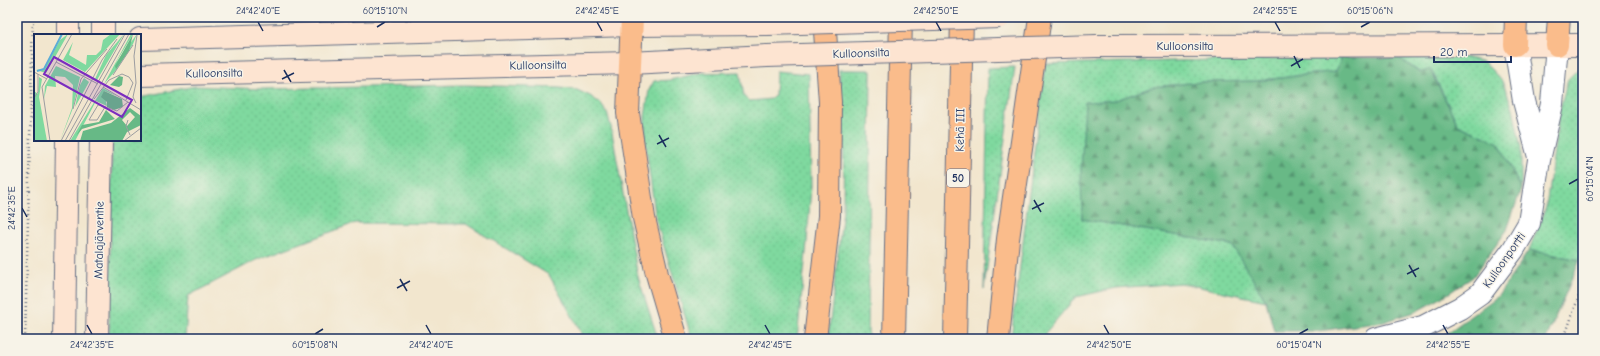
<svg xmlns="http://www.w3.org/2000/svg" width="1600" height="356" viewBox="0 0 1600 356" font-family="'Comic Neue',sans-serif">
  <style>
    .green { fill: url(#green-dots); stroke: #4d847e }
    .forest { fill: url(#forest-firs); stroke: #417472 }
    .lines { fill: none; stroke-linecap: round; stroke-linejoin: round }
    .minor-casing { stroke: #666f85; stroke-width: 24 }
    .secondary-casing { stroke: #666f85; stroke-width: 24 }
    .trunk-casing { stroke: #666f85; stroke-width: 24 }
    .path { stroke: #666f85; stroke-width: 2.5; stroke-dasharray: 1 3; stroke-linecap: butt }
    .minor { stroke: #fff; stroke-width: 22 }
    .secondary { stroke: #fde4d1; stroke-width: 22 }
    .trunk { stroke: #fabc8b; stroke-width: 22 }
    .secondary-bridge-casing { stroke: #666f85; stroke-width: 24; stroke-linecap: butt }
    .secondary-bridge { stroke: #fde4d1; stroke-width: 22 }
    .ticks { fill: none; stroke: #1b2f5e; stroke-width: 1.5 }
    .labels { text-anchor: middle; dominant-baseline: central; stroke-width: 3; stroke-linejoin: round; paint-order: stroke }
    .shield { fill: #f7f3e8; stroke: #5d6a87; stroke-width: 1 }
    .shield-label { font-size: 11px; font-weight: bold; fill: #1b2f5e }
    .street-label { font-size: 12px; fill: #1b2f5e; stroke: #f7f3e8 }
    .inset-river { fill: none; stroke: #5badd6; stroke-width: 2 }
    .inset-road { fill: none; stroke: #9c9da1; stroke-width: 1 }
    .view { fill: #7b2cbf; fill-opacity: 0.15; stroke: #7b2cbf; stroke-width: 2 }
    .inset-edge { fill: none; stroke: #1b2f5e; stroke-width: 2 }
    .neatline { fill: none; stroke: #1b2f5e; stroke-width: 1.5 }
    .ticks-label { font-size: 10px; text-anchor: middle; fill: #1b2f5e }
  </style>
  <defs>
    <pattern id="green-dots" width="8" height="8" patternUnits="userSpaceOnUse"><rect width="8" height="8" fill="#7fd99f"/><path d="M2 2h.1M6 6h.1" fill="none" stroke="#6dbb8b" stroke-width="1.8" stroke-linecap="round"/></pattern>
    <pattern id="forest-firs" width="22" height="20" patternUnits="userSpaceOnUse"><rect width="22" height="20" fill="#67b986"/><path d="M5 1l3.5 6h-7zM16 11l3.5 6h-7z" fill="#549771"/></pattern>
  </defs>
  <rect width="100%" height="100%" fill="#f7f3e8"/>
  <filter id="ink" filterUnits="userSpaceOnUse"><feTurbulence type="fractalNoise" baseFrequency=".025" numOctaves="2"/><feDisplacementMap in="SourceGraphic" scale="8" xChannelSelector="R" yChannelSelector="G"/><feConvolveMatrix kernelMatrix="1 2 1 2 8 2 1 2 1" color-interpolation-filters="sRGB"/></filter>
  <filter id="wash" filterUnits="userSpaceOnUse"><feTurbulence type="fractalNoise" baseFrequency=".012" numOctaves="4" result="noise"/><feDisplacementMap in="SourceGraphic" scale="16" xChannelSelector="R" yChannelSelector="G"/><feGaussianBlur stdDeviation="0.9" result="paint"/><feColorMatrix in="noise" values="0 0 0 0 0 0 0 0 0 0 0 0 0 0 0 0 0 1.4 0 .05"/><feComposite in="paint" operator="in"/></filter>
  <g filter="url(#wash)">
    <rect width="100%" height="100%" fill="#f2e6ce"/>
    <path class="green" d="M1457,55L1484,62L1502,81L1513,108L1521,148V189L1499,143L1458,125L1431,69L1421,73L1399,58Z
      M1342,57L1336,71L1256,81L1201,82L1153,87L1116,100L1085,103L1082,219L1232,245L1266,301L1181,283L1116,288L1076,297L1046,332V339H1011L1045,64Z
      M1015,67L984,289L988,68Z
      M1583,67V251L1580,260L1529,250L1546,207L1560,108L1568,79L1578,69Z
      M839,70H871L868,339H828L843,210L844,135Z
      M776,71L809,74L811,186L807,243L797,339H692L656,220L649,170L645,137V117L649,90L654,81L670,80L700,73L740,72L744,97L749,101L771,99L775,95Z
      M465,85L560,88L577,90L590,96L600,103L607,113L611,127L638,277L658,339H585L549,275L466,224L355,223L258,259L188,296L185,339H109L112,140H140V97L195,86L263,89Z"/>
    <path class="forest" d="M1342,57L1399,58L1420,73L1430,69L1458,125L1499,143L1521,189L1507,230L1473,277L1443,297L1415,312L1384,322L1318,331H1274L1266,301L1232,245L1082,219L1081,170L1085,102L1116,100L1153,87L1201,82L1256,81L1336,71Z
      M1529,250L1580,260L1546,339H1439L1498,296Z"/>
  </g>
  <g filter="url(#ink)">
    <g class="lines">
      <g class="minor-casing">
        <path id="minor" d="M1515,45L1524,101L1539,157
          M1376,339L1423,327L1460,308L1480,294L1513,250L1529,223L1539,160L1552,104L1557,45"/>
      </g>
      <g class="secondary-casing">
        <path id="secondary" d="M68,35V17
          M103,35V17
          M140,39L631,25L767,24
          M1097,46L1583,45
          M140,75L630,63L767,56
          M64,339L67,140
          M97,339L101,140"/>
      </g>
      <g class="trunk-casing">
        <path id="trunk" d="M632,17L628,113L644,218L657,274L676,339
          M1515,45L1516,17
          M1557,45L1559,17
          M815,339L829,216L830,102L824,17
          M894,339L901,17
          M955,339L962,17
          M998,339L1008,239L1040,17"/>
      </g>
      <path class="path" d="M25,339L33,17
        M1564,339L1583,284"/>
      <use href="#minor" class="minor"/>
      <use href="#secondary" class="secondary"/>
      <use href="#trunk" class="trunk"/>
      <g class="secondary-bridge-casing">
        <path id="secondary-bridge" d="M767,24L1000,17
          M767,56L1097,46"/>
      </g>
      <use href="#secondary-bridge" class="secondary-bridge"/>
    </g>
  </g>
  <path class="ticks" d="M258,22L263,31M597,22L602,31M936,22L941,31M1275,22L1280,31M377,27L385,22M1361,27L1370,22M1294,56L1300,68M1291,66L1303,59M284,70L291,82M282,79L294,73M659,135L666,147M657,144L669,138M1569,184L1578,179M1034,200L1041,212M22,208L27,217M1032,209L1044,203M1409,265L1416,277M1407,274L1419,268M400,279L407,291M397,288L410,281M87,325L92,334M426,325L431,334M765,325L770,334M1104,325L1109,334M1443,325L1448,334M315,334L323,329M1299,334L1308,329"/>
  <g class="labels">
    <rect class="shield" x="947" y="169" width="22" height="18" rx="3"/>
    <g class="shield-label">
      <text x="958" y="178">50</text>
    </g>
    <g class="street-label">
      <text x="1185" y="46">Kulloonsilta</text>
      <text transform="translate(861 53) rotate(-2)">Kulloonsilta</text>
      <text transform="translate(538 65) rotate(-1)">Kulloonsilta</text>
      <text transform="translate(214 73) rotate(-1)">Kulloonsilta</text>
      <text transform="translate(960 130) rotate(-89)">Kehä III</text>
      <text transform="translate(99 240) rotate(-89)">Matalajärventie</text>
      <text transform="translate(1504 260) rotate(-55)">Kulloonportti</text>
    </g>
  </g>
  <g transform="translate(34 34)">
    <rect width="107" height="107" fill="#f2e6ce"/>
    <path d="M34,0L12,39L2,36L10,35L26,6ZM77,0H86L51,38L29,26L39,8L35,21L52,31L53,21H62L67,16L69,6ZM90,0L63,46L61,45L72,21ZM97,0H99L81,30L103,0L99,10L83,35L70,50ZM22,32L46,43L39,74L26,107L38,74L39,51L31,43L21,42L22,53L13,52L10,65L11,52ZM5,43L8,45L5,63L13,107H0V57L4,60ZM50,44L55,48L41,73L46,51ZM69,54L83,62L70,57L73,72L62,67L41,107H36Z" fill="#7fd99f"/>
    <path d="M99,0L95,17L82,35L81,32ZM85,42L89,43L88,51L85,53L76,51ZM70,57L88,65L89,73L80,76L73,73V68L67,63ZM96,74L107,82V91L93,98L88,107H46L49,97L77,89ZM96,78L101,83L93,92L88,86ZM72,76L81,85L48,95L42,102L48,91L65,88Z" fill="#67b986" fill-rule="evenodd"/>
    <path class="inset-river" d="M3,37L10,35L28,0"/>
    <path class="inset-road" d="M22,28L64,50M0,38L13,45M79,41L99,11M69,53L107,76M0,64L4,58V40M60,65L75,46L88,40L95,43L99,49L92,66M102,69L99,63L102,49L100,22L103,1M71,73L63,86H55L64,71H66L83,77L94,68M39,75L47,45L73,15M94,86L92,92L96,101M16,107L8,53L38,0M27,107L68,26L83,5M31,107L91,0M35,107L95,0M90,107L107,94"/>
    <path class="view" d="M20,23L98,66L88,83L10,40Z"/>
    <rect width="107" height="107" class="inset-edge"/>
  </g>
  <rect width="1600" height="356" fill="none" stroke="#f7f3e8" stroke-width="44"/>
  <path d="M1434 56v6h77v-6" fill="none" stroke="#1b2f5e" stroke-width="2"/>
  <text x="1440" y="56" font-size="12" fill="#1b2f5e" stroke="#f7f3e8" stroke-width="3" paint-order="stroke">20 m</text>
  <rect x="22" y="22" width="1556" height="312" class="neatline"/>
  <g class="ticks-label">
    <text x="258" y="14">24°42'40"E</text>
    <text x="385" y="14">60°15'10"N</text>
    <text x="597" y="14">24°42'45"E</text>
    <text x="936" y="14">24°42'50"E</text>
    <text x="1275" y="14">24°42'55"E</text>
    <text x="1370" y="14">60°15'06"N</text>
    <text transform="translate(1589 179) rotate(-90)" y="4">60°15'04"N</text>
    <text transform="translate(11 208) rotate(-90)" y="4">24°42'35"E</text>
    <text x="92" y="348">24°42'35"E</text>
    <text x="315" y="348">60°15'08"N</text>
    <text x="431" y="348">24°42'40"E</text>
    <text x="770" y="348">24°42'45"E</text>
    <text x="1109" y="348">24°42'50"E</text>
    <text x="1299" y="348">60°15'04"N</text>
    <text x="1448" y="348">24°42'55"E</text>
  </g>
</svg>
